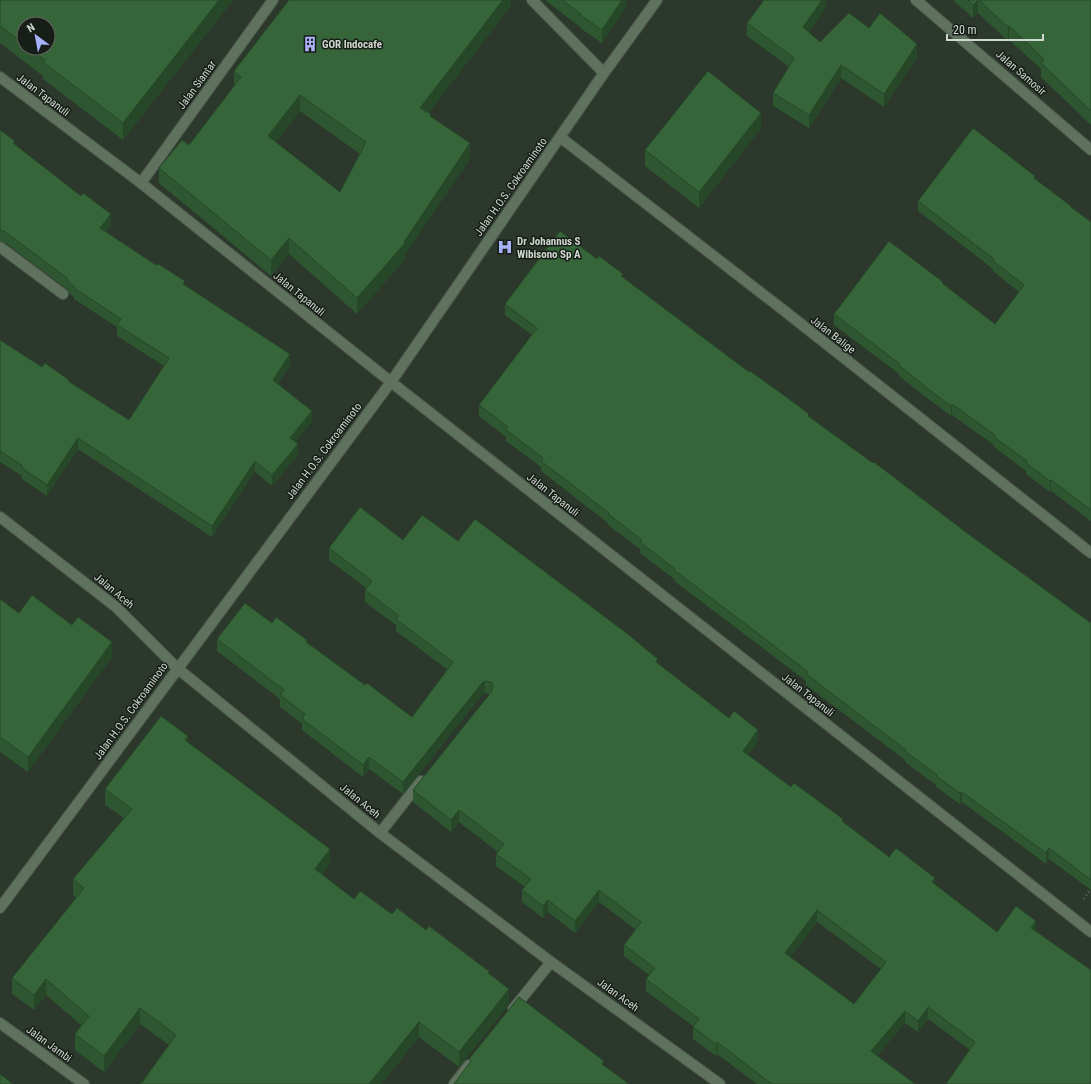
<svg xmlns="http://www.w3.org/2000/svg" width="1091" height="1084" viewBox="0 0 1091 1084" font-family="'Roboto Condensed',sans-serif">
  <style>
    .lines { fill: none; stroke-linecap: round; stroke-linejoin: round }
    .minor-casing { stroke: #495549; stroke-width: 12 }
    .path { stroke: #5e6a5e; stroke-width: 2.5; stroke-dasharray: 1 3; stroke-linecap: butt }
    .minor { stroke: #5e725e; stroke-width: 10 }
    .wall { fill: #2e5731; fill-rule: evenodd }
    .shaded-wall { fill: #264728 }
    .building { fill: #366539; stroke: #264728; fill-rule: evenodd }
    .labels { text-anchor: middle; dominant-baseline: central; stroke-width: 3; stroke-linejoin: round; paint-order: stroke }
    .poi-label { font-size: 11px; font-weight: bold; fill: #d0d8d0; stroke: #171d17; text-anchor: start }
    .street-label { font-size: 11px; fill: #d0d8d0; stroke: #171d17 }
  </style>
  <rect width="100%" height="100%" fill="#2b382b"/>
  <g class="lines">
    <g class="minor-casing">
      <path id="minor" d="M532,0L604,73
        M916,0L1091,150
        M0,77L141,183L391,382L1091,932
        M560,137L782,309L1091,553
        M141,183L273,0
        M0,247L63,294
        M0,517L116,607L177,668L380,833L551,962L720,1084
        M380,833L421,781
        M0,908L391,382L604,73L657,0
        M513,1009L551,962
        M0,1023L84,1084
        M454,1084L469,1065"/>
    </g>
    <path class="path" d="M1084,899L1091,888"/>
    <use href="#minor" class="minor"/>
  </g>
  <path class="wall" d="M0,0H233L123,140L43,79V76L0,43ZM24,24L48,48H24Z
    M511,0V6L429,112L431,117L470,159L405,255V259L357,314L289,254L271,276L159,183V168L189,145L234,86V71ZM300,111L360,154L340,192L276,142Z
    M545,0H627V6L602,43L580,28V27Z
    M826,0V8L809,32L820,42L869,28L917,57L884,107L841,78L809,128L773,106V93L789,67L747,36V23Z
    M953,0H1091V125L1041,77V69L1009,40L1008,41L978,13L973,18Z
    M761,128L699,208L645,166V150Z
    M0,130L15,144L111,225L106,232L185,286L290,365L278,383L312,422L295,442L298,455L272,486L255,472L212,537L78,449L47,496L22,479V476L0,462V340L42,367L69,382L129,420L164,366L117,336V327L74,299V297L69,293L67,289L4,242L0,241Z
    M1035,179L1071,208L1091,222V521L1051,491L1050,492L1026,474V471L994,447V445L952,415L951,416L927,398L899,376V374L834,325V314L943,284L995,324L1019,292L993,271V269L918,211V201Z
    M597,259L623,277L749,372L809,416L967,533L1091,623V622V890L1049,859L1046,864L962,802L960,804L936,787V785L905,762V760L806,685V681L768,652L674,581V579L640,553V549L608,525V523L541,471V467L506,441V437L479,416V405L532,335L505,315V304Z
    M403,540L458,541L658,664L758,741L748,755L791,787L843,822L889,857L935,885L997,932L1036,931L1091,970L970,1050L928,1019L918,1032L905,1023L877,1056L915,1084H757L717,1054L716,1056L693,1039V1026L646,991V979L649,975L624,956V945L636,930L599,902L575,933L548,912L543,918L522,902V890L525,887L496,866V854L498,852L459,822L451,832L413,802V790L490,694L485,693L482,695L403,794L369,769L363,777L302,730V724L280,707V699L217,651V639L272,623L307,642L365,685L412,717L448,670L396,631V625L365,602V590L366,588L329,560V548ZM817,922L881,969L854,1004L790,957Z
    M0,599L19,613L112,657L28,772L0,752Z
    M188,742L330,864L322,875L354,899L392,914L426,930L490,974L509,1004L459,1067L419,1037L381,1084H140L169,1045L140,1024L104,1072L75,1050V1034L82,1026L46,995L34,1010L12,994V978L76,898L73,895V879L124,818L105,805V789Z"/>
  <path class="shaded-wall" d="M219,0H233L123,140V123Z
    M503,0H511V6L420,124V108Z
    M622,0H627V6L602,43V30Z
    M822,0H826V8L803,40V27Z
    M978,0V13L973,18V5Z
    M1009,26V40L1008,41V27Z
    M917,44V57L884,107V94Z
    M841,65V78L809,128V115Z
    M300,95V111L268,152V136Z
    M761,113V128L699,208V192Z
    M470,143V159L405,255V259L357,314V298L404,242Z
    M111,214V225L100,239V228Z
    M289,238V254L271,276V260Z
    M290,354V365L273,391V380Z
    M952,404V415L951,416V406Z
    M312,411V422L290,449V438Z
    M78,438V449L47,496V485Z
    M298,444V455L272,486V475Z
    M255,461V472L212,537V526Z
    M1051,480V491L1050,492V481Z
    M112,642V657L28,772V757Z
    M485,681V693L482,695L403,794V782L482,683Z
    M758,730V741L743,762V751Z
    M188,736V752L185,740Z
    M369,757V769L363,777V765Z
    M962,792V802L960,804V793Z
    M459,810V822L451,832V820Z
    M1049,848V859L1046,864V853Z
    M330,849V864L315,885V869Z
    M935,878V890L932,882Z
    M599,890V902L575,933V921Z
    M548,900V912L543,918V906Z
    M817,910V922L785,965V953Z
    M1036,921V933L1031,928Z
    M46,979V995L34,1010V995Z
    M509,989V1004L459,1067V1052Z
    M928,1007V1019L918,1032V1021Z
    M140,1008V1024L104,1072V1056Z
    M905,1011V1023L871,1063V1051Z
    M419,1022V1037L381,1084H369Z
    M717,1042V1054L716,1056V1044Z"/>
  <path class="building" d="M0,0H219L123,123L43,62L45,60L29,48H48V24H24V44L0,26Z
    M289,0H503L420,108L431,114L430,116L470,143L404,242L405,243L357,298L289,238L271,260L159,168L182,140L189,145L241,77L234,71ZM300,95L366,142L340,192L268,136Z
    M562,0H622L602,30L580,15L581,14Z
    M764,0H822L803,27L820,42L849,13L869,28L880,13L917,44L884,94L841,65L809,115L773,93L794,58L747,23Z
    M968,0H978L973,5Z
    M979,0H1091V111L1041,63L1044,59L1009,26L1008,27Z
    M708,71L761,113L699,192L645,150Z
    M973,128L1035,176L1034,178L1071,206V207L1091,222V510L1051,480L1050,481L1026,463L1027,461L994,437L995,435L952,404L951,406L927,388L899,365L900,364L834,314L889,241L943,282L942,283L995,324L1024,285L993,261L994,259L918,201Z
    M0,130L15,141L13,143L81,196L83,193L111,214L100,228L156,265L158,264L185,281L183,284L290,354L273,380L312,411L290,438L298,444L272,475L255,461L212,526L78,438L47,485L22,468L23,466L0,451V340L42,367L45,363L69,380L68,381L129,420L169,358L117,325L121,319L74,288L75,287L69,282L67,278L4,231L0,230Z
    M560,231L597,259L599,256L623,274L621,276L749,372L750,371L785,396L809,414L808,416L873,463L874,462L967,533L1091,623V622V880L1049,848L1046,853L962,792L960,793L936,776L937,775L905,751L906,750L806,674L808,672L768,641L674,570L675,569L640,542L642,540L608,514L609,513L541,461L543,458L506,430L508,427L479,405L537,328L505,304Z
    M360,507L403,540L422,515L458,541L475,519L629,635L658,659L656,662L729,718L734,711L758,730L743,751L791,787L794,783L843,819L842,821L889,857L896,848L935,878L932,882L997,932L1016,906L1036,921L1031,928L1091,970V1084H946L975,1042L928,1007L918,1021L905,1011L871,1051L915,1084H772L717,1042L716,1044L693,1027L699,1019L646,979L655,968L624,945L641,922L599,890L575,921L548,900L543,906L522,890L531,879L496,854L504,844L459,810L451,820L413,790L492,691L493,685L491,682L485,681L482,683L403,782L369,757L363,765L302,719L305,714L280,695L284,690L217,639L245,603L272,623L276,617L307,640L306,642L365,685L367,683L412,717L453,662L396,619L399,616L365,590L372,581L329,548ZM817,910L886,962L854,1004L785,953Z
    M32,595L72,625L78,617L112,642L28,757L0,737V599L19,613Z
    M161,716L188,736L185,740L330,849L315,869L354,899L360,891L392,914L397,908L426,930L429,926L490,972L488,973L509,989L459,1052L419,1022L369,1084H141L176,1035L140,1008L104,1056L75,1034L89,1016L46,979L34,995L12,978L84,888L73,879L132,809L105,789Z
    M519,997L604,1061L602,1064L629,1084H454L471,1061L469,1059Z
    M0,1074L13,1084H0Z"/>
  <defs>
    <g id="building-bare" transform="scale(1.2)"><path d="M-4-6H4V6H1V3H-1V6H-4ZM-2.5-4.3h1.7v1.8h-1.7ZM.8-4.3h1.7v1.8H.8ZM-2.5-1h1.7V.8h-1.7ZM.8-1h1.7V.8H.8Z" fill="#a7b1fc" stroke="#171d17" stroke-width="2.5" paint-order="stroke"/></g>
    <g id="hospital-bare" transform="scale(1.2)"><path d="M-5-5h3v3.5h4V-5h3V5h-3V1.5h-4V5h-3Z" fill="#a7b1fc" stroke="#171d17" stroke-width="2.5" paint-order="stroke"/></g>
  </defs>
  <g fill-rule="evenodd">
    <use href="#building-bare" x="310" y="44"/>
    <use href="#hospital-bare" x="505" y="247"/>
  </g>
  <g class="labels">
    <g class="poi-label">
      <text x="322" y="44">GOR Indocafe</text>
      <text x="517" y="241">Dr Johannus S<tspan x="517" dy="13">Wibisono Sp A</tspan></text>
    </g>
    <g class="street-label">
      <text transform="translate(1021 73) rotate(41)">Jalan Samosir</text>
      <text transform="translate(197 85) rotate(-54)">Jalan Siantar</text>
      <text transform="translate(43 95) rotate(37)">Jalan Tapanuli</text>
      <text transform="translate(511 187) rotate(-55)">Jalan H.O.S. Cokroaminoto</text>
      <text transform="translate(299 294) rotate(39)">Jalan Tapanuli</text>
      <text transform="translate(833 335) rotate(38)">Jalan Balige</text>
      <text transform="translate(324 451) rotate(-53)">Jalan H.O.S. Cokroaminoto</text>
      <text transform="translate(553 495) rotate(38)">Jalan Tapanuli</text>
      <text transform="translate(114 591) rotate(40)">Jalan Aceh</text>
      <text transform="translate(808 695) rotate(38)">Jalan Tapanuli</text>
      <text transform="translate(131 711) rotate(-54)">Jalan H.O.S. Cokroaminoto</text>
      <text transform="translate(360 801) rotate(39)">Jalan Aceh</text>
      <text transform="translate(618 995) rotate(36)">Jalan Aceh</text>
      <text transform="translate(49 1044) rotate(36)">Jalan Jambi</text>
    </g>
  </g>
  <g transform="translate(36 36) rotate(328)"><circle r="19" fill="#171d17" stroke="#616861"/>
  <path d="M0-3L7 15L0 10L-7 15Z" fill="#a7b1fc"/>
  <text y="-6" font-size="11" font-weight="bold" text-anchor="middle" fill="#d0d8d0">N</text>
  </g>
  <path d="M947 34v6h96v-6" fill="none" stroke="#d0d8d0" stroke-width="2"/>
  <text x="953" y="34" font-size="12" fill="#d0d8d0" stroke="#171d17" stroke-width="3" paint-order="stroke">20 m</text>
</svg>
